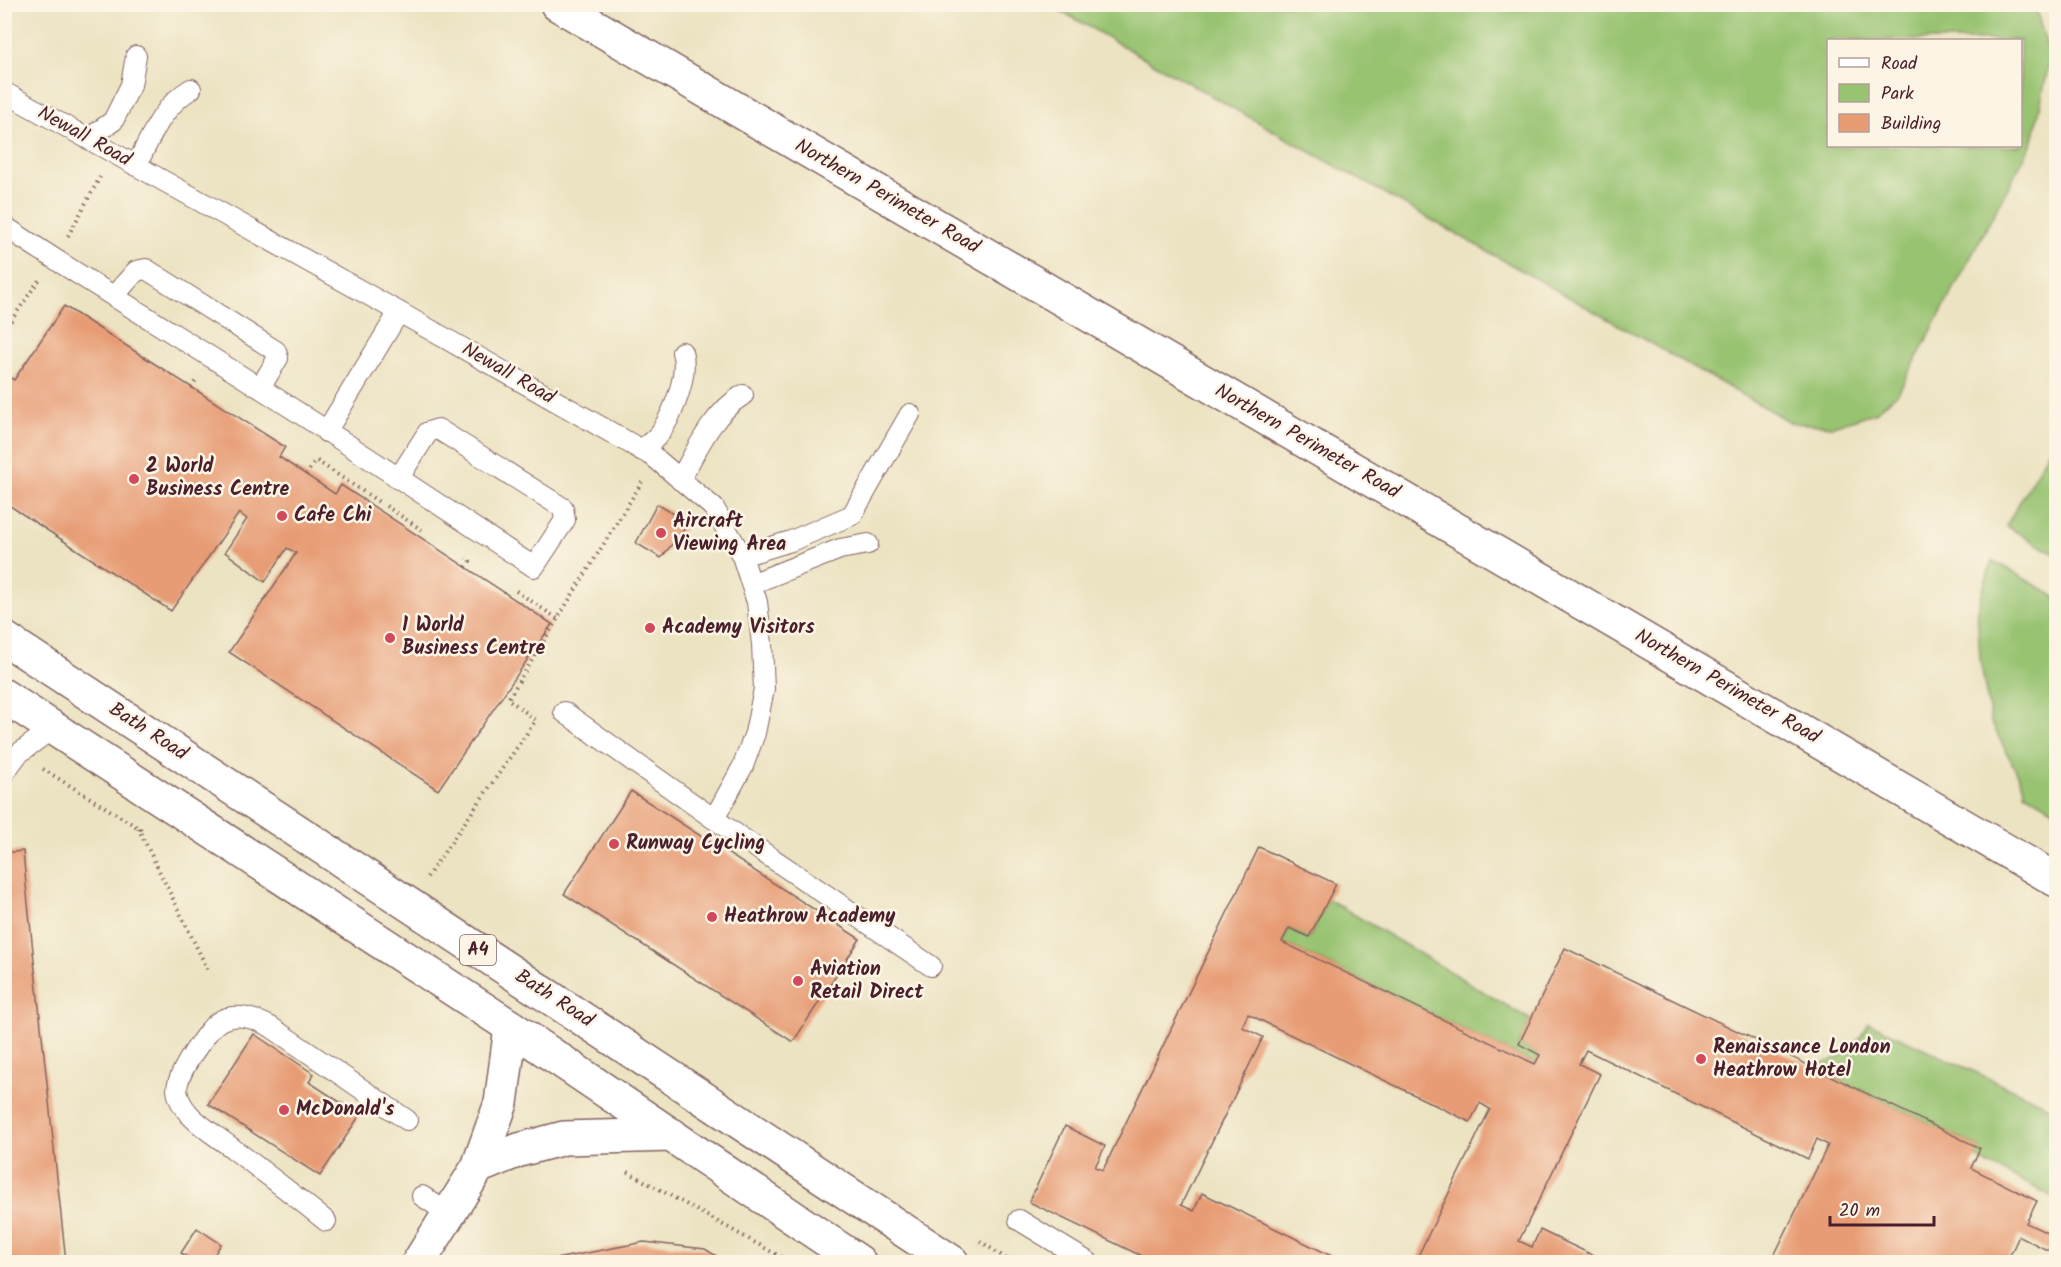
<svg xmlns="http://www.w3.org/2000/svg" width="2061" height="1267" viewBox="0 0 2061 1267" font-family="Kalam,sans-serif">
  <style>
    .green { fill: #98c371; stroke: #71714e; stroke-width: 1.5; fill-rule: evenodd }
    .building { fill: #e79c74 }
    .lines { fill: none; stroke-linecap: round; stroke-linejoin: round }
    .lane-casing { stroke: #836460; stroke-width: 22 }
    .street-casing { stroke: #836460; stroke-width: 36 }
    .secondary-casing { stroke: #836460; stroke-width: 36 }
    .highway-casing { stroke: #836460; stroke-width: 36 }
    .path { stroke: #836460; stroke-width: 4; stroke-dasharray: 1.5 4.5; stroke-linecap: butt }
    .lane { stroke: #fff; stroke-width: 20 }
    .street { stroke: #fff; stroke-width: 33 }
    .secondary { stroke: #fff; stroke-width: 33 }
    .highway { stroke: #fff; stroke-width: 33 }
    .poi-dot { fill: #d1495b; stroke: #fcf5e5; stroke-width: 2 }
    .labels { text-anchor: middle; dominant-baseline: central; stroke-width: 5; stroke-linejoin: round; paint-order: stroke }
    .shield { fill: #fcf5e5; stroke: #7f5f63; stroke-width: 1.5 }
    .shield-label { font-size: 18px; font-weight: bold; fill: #4a1f2b }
    .street-label { font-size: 20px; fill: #4a1f2b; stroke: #fcf5e5 }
    .poi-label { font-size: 20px; font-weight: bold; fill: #4a1f2b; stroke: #fcf5e5; text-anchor: start }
  </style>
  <rect width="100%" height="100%" fill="#fcf5e5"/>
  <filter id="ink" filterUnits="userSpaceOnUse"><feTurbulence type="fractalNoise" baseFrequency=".0167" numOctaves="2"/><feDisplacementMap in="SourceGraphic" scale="12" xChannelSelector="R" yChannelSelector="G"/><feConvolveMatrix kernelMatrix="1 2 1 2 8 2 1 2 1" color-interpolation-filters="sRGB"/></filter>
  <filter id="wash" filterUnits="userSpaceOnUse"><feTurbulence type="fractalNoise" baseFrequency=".008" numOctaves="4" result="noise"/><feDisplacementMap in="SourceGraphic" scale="24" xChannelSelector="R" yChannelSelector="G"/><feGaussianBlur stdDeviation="1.35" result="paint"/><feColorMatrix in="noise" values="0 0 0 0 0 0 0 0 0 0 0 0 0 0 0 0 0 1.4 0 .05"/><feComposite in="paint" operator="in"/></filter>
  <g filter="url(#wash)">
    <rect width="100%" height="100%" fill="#ece3c2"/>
    <path class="green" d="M1050,5H2035L2050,58L2033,141L1898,393L1874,413L1833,426L1792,423ZM1828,40H2020V146H1828Z
      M2056,438V555L2006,526Z
      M1992,560L2056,597V811L2025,793V788L1991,722L1980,659L1977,610Z
      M1328,899L1531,1020L1519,1044L1540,1055L1535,1064L1282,942L1289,928L1310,937Z
      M1869,1023L2040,1102L2056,1112V1198L1975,1158L1980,1148L1810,1066C1844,1059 1851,1054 1869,1023Z"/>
    <g id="blocks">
      <path class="building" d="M64,306L285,447L279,457L335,494L341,485L552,624L438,790L229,652L296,553L287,548L265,582L225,552L247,519L239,513L171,611L4,502V374L14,380Z
        M657,504L689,523L661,558L636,543Z
        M631,791L860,939L793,1042L564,894Z
        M1259,847L1336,884L1309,937L1289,928L1282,942L1535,1064L1540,1055L1519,1044L1565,948L1980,1148L1971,1168L2037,1201L2026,1223L2054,1236L2056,1240L2055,1245L2052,1249L2047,1250L2019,1236L2007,1262H1771L1828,1145L1817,1139L1808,1159L1586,1050L1579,1064L1600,1074L1519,1241L1532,1247L1540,1230L1607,1262H1415L1490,1109L1480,1103L1470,1122L1248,1014L1242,1027L1263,1037L1181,1205L1194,1211L1202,1193L1344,1262H1154L1029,1202L1065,1126L1105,1146L1095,1167L1103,1170Z
        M23,851L26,885L66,1262H4V853Z
        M254,1034L314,1074L309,1082L360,1115L320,1176L208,1104Z
        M197,1228L221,1244L214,1255L225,1262H188L190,1259L181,1253Z
        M644,1242L705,1249L726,1262H540Z"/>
    </g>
  </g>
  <g filter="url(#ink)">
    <use href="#blocks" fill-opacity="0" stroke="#836460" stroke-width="1.5"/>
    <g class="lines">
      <g class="lane-casing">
        <path id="lane" d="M4,92L399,312L654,457L714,508L742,556L757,602L762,644L764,689L755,733L743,766L714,819L564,712
          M88,139L113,121L131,85L136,56
          M136,166C151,137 162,106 191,89
          M4,226C87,281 173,333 257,386C350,445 442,507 534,567L565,520L563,508L438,429L428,432L398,479
          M114,296L136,271L146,269L276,351L278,358L260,388
          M326,432L399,312
          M641,450C648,444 658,438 662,430C674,411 689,374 682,352
          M680,480C697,449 713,413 743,395
          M742,556L791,541L852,515L910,414
          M751,584L840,549L868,544
          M4,773L18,754L53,728
          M714,819L931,966
          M422,1196L449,1214
          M1019,1220L1088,1262
          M326,1221C295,1196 264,1172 232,1148C218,1137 202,1128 189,1114C183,1107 178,1100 177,1090C177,1074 199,1044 209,1031C226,1009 250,1016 271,1027L407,1120"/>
      </g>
      <g class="street-casing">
        <path id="street" d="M478,1167L519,1150L564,1138L672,1135
          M419,1262L478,1167L501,1103L511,1027"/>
      </g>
      <g class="secondary-casing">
        <path id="secondary" d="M557,4L2056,880"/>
      </g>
      <g class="highway-casing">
        <path id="highway" d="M4,638L952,1262
          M4,696L511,1027L859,1262"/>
      </g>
      <path class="path" d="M68,236L100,177
        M4,331L39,280
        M191,388L197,379
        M317,461L379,502
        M306,475L316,460
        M386,506L422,530
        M466,567L470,561L466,558
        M516,591L558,619
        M43,769L142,830
        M138,828L208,970
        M427,877L536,720L508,699L642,482
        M628,1172L790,1262
        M980,1241L1011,1262"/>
      <use href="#lane" class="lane"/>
      <use href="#street" class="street"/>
      <use href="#secondary" class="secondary"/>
      <use href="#highway" class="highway"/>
    </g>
  </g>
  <g class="poi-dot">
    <circle cx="134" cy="479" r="6"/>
    <circle cx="282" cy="516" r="6"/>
    <circle cx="661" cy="533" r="6"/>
    <circle cx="650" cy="628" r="6"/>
    <circle cx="390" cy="638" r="6"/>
    <circle cx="614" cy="844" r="6"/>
    <circle cx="712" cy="917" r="6"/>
    <circle cx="798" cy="981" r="6"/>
    <circle cx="1701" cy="1059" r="6"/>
    <circle cx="284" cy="1110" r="6"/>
  </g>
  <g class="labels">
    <rect class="shield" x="460" y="935" width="36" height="30" rx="4.5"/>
    <g class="shield-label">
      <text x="478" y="950">A4</text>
    </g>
    <g class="street-label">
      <text transform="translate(84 137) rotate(29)">Newall Road</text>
      <text transform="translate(887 197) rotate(30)">Northern Perimeter Road</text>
      <text transform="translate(508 374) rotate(30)">Newall Road</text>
      <text transform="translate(1307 442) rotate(30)">Northern Perimeter Road</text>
      <text transform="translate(1727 687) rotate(30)">Northern Perimeter Road</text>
      <text transform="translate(148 732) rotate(33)">Bath Road</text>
      <text transform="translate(554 999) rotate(33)">Bath Road</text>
    </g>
    <g class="poi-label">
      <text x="146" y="467">2 World<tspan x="146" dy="23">Business Centre</tspan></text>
      <text x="294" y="516">Cafe Chi</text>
      <text x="673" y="522">Aircraft<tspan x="673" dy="23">Viewing Area</tspan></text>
      <text x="402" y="626">1 World<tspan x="402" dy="23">Business Centre</tspan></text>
      <text x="662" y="628">Academy Visitors</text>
      <text x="626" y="844">Runway Cycling</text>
      <text x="724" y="917">Heathrow Academy</text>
      <text x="810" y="970">Aviation<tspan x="810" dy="23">Retail Direct</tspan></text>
      <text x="1713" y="1048">Renaissance London<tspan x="1713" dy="23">Heathrow Hotel</tspan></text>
      <text x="296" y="1110">McDonald's</text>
    </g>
  </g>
  <rect width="2061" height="1267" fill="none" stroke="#fcf5e5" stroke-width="24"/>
  <rect x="1827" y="39" width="195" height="108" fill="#fcf5e5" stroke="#b59f9b" stroke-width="1.5"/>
  <rect x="1839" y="58" width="30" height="9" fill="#ffffff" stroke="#b59f9b" stroke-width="1.5"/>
  <text x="1881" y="69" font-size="18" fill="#4a1f2b">Road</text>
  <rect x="1839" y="84" width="30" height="18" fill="#98c371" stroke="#b59f9b" stroke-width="1.5"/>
  <text x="1881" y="99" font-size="18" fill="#4a1f2b">Park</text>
  <rect x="1839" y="114" width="30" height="18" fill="#e79c74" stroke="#b59f9b" stroke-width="1.5"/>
  <text x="1881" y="129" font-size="18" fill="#4a1f2b">Building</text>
  <path d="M1830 1216v9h104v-9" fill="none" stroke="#4a1f2b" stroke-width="3"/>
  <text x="1839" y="1216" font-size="18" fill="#4a1f2b" stroke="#fcf5e5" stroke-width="4.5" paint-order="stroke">20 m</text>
</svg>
